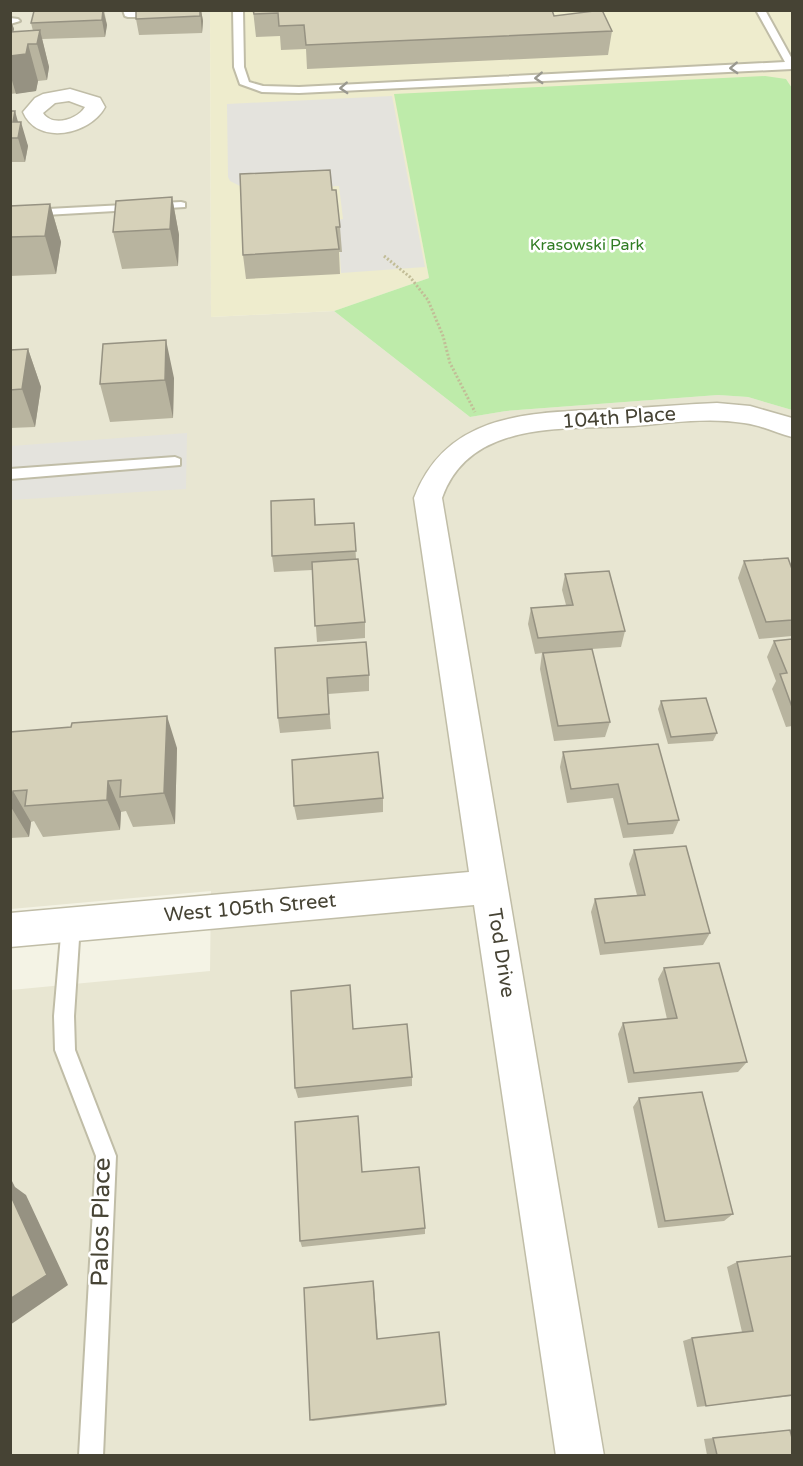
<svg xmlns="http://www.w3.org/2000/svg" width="803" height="1466" viewBox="0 0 803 1466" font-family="'Varela Round',sans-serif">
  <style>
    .residential { fill: #e8e6d2 }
    .education { fill: #eeeccd }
    .green { fill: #beebaa }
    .parking { fill: #e4e3dd }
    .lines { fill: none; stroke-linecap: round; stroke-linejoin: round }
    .lane-casing { stroke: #c0bda7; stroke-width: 4 }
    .street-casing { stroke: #c0bda7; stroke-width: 3 }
    .path { stroke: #c2bd97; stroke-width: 3; stroke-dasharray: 2 2; stroke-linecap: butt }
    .lane { fill: #fff; fill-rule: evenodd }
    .street { fill: #fff; fill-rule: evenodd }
    .wall { fill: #b8b49f }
    .shaded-wall { fill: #969282 }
    .building { fill: #d6d1b9; stroke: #969282; stroke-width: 1.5 }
    .oneway { stroke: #99988f }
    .labels { text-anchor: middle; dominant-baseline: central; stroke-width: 5; stroke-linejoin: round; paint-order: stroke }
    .far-park-label { font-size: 16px; fill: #307c23; stroke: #fff }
    .street-label { font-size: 20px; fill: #464334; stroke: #fff }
    .near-street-label { font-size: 24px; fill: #464334; stroke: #fff }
  </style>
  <rect width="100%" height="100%" fill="#f4f3e5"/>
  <path class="residential" d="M11,11H210L211,317L334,311L470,417L506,411L718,395L748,397L792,410V1455H11V990L210,971L211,891L11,909Z"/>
  <path class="education" d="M210,11H792V88L786,79L395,95L429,278L334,311L211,317Z"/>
  <path class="green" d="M765,76L786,79L792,88V410L748,397L718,395L506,411L470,417L334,311L429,278L394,94Z"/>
  <path class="parking" d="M392,96L425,267L341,273L338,220L343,219L339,186L278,189L242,187L230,181L228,177L227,104Z
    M187,433L186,489L11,500V446Z"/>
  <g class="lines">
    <g class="lane-casing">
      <path id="lane" d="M123,10L157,11L162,14L157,17H128L125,16Z
        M233,10H243L244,67L249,82L263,86L299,87L785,62L756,10H765L792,59V69L299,93L262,92L240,84L234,67Z
        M10,18L18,19L20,21L10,24Z
        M181,202L185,203V207L10,217V211Z
        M175,457L180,459V465L10,479V469Z
        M71,915L78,918L80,924L74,1016L75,1050L116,1156L103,1456H79L96,1156L55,1050L54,1016L62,924L64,918Z"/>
    </g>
    <g class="street-casing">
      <path id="street" d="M70,89L100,98L105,107C90,135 37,146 23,112L35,98L43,94ZM69,101L85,107C77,120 52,127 43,113L55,103Z
        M717,403L750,406L792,418V437C776,433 761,425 744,423C708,417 670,423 634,426C565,430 470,419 442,498L604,1456H556L474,905L10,947V913L469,872L414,498C448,409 536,413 616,409C650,408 683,404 717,403Z"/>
    </g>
    <path class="path" d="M384,256L410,277L428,300L443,336L450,363L475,412"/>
    <use href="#lane" class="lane"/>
    <use href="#street" class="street"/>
  </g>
  <path class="wall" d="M104,10L107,25L105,37L42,39L49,67L47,80L38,81L36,91L10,94V18L14,29L13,32L33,31L31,23Z
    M201,10L203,21L202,33L139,35L136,19Z
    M253,10L554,16L612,31L608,55L307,69L306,49L281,50L280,36L256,37Z
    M10,111L18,122L28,146L25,162H10Z
    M332,190L340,227L342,252H339L340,274L246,279L243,255Z
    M172,197L179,235L178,266L122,269L113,232Z
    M50,204L61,242L56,274L10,276V206Z
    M28,349L41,387L35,427L10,428V350Z
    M174,378L173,418L110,422L100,384Z
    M314,499L316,525L354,523L356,559L365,622V638L317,642L312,570L274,572L272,556Z
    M744,561L792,569V636L759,639L738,578Z
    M565,574L625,631L621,647L592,649L610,722L605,737L554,741L540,669L542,653L535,654L528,624L531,608L566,605L562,590Z
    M792,639V726L786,727L772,689L776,681L767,657L774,641Z
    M275,648L369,675V691L328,694L331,729L280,733L278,718Z
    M661,701L717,733L713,741L668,744L658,709Z
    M10,732L177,748L175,824L133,827L126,811L121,812L120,830L43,837L34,821L31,822L29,837L10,838Z
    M563,752L679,820L673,834L623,838L613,798L567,803L560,767Z
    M383,798V812L297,820L294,806Z
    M634,850L710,933L703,945L600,955L591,912L595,899L637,895L629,864Z
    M664,968L747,1062L738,1072L628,1083L618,1034L623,1023L667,1019L658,979Z
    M354,1029L412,1077V1086L298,1098L295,1088Z
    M639,1098L733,1214L724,1221L658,1228L633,1107Z
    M359,1125L362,1172L425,1228V1234L302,1247L300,1241Z
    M737,1262L792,1396L697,1407L683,1341L692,1338L742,1332L727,1267Z
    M374,1286L378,1339L446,1404L445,1406L313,1421L310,1420Z
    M790,1430L792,1455H707L704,1439Z"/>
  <path class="shaded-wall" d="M103,10L107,25L105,37L102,20Z
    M200,10H201L203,21L202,33Z
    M10,18L14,29L11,41L10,39Z
    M40,30L49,67L47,80L37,44Z
    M28,44L38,81L36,91L16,94L10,74V56Z
    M15,111L20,129L21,122L28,146L25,162L18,138L13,122Z
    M172,197L179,235L178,266L170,229Z
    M50,204L61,242L56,274L45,236Z
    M166,340L174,378L173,418L165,380Z
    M28,349L41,387L35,427L22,389Z
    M167,716L177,748L175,824L164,793Z
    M108,781L121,812L120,830L107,800Z
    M13,791L31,822L29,837L11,807Z
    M10,1177L15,1187L26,1195L68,1285L10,1325Z"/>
  <path class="building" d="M49,10H103L102,20L31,23L34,11Z
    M136,10H200V16L136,19Z
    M253,10H552L554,16L602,10L612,31L306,45L304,25L279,26L278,13L254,14Z
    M40,30L37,44H28L26,54L10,56V32Z
    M10,111H15L13,122H21L18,138H10Z
    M330,170L332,190H336L340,227H336L339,249L243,255L240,174Z
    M172,197L170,229L113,232L116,201Z
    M50,204L45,236L10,237V206Z
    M166,340L165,380L100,384L103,344Z
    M28,349L22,389L10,390V350Z
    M314,499L315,525L354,523L356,551L272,556L271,501Z
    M788,558L792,569V620L766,622L744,561Z
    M358,559L365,622L315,626L312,562Z
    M609,571L625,631L538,638L531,608L573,605L565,574Z
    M792,639V707L780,674L787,673L774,641Z
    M366,642L369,675L327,678L329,714L278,718L275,648Z
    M592,649L610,722L558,726L543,653Z
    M706,698L717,733L671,737L661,701Z
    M167,716L164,793L120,797L121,780L108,781L107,800L25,806L27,790L13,791L10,807V732L71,727L72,723Z
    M658,744L679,820L628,824L618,784L571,789L563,752Z
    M378,752L383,798L294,806L292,760Z
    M686,846L710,933L605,943L595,899L645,895L634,850Z
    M719,963L747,1062L634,1073L623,1023L677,1018L664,968Z
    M350,985L353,1029L407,1024L412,1077L295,1088L291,991Z
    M702,1092L733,1214L665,1221L639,1098Z
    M358,1116L362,1172L419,1167L425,1228L300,1241L295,1122Z
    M10,1194L47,1275L10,1299Z
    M792,1256V1395L706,1406L692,1338L753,1331L737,1262Z
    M373,1281L377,1339L439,1332L446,1404L310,1420L304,1288Z
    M790,1430L792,1438V1455H717L713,1438Z"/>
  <defs><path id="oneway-chevron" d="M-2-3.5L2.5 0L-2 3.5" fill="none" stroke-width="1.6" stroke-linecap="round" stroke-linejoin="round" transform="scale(1.5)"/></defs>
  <g class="oneway">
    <use href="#oneway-chevron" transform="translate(734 68) rotate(177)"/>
    <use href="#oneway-chevron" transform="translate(539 78) rotate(177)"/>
    <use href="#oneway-chevron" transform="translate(344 88) rotate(177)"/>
  </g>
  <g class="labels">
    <g class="far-park-label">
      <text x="587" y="245">Krasowski Park</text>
    </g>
    <g class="street-label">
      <text transform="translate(619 418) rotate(-4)">104th Place</text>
      <text transform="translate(250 908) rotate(-5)">West 105th Street</text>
      <text transform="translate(501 953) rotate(81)">Tod Drive</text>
    </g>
    <g class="near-street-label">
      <text transform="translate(101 1222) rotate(-89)">Palos Place</text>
    </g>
  </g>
  <rect width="803" height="1466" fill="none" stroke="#464334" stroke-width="24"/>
</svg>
